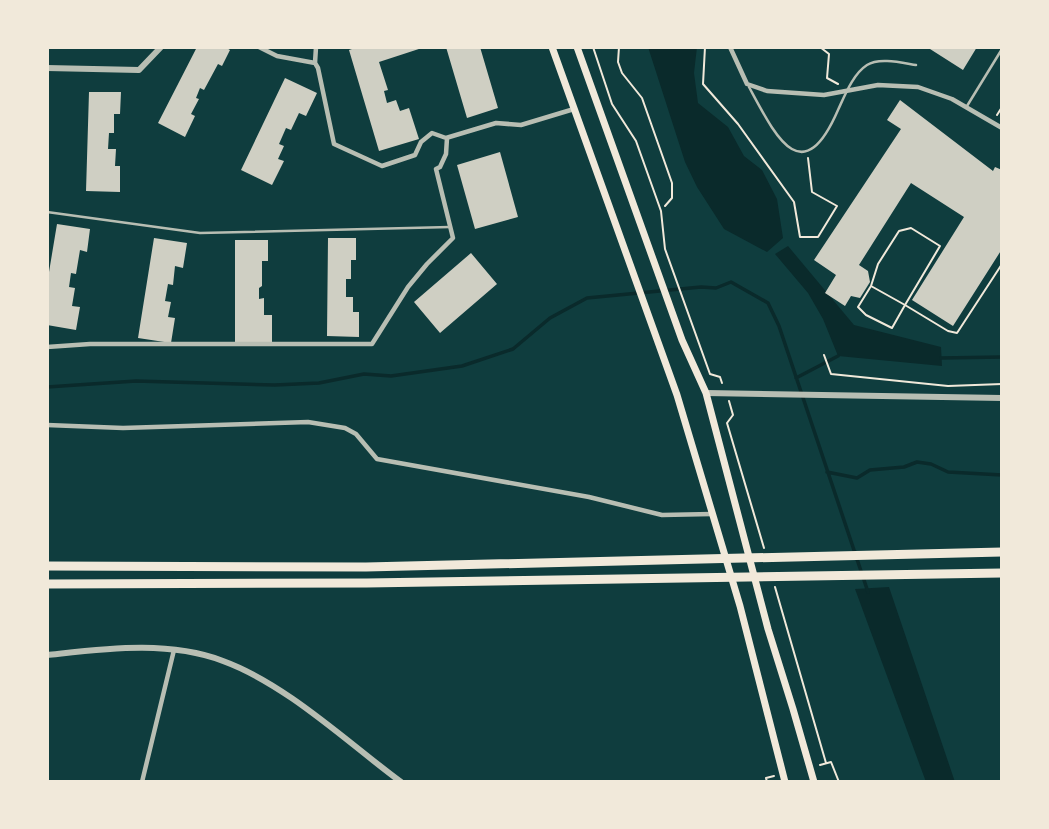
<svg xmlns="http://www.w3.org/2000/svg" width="1049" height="829" viewBox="0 0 1049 829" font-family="Ubuntu,sans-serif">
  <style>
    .water { fill: #0a2a2b }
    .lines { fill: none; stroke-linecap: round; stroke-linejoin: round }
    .stream { stroke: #0a2a2b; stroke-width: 3.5 }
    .building { fill: #cfcfc3 }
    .path { stroke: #f1e9da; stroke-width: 2 }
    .service { stroke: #b8beb3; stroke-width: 2.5 }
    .minor { stroke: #b8beb3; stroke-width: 4.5 }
    .tertiary { stroke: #b8beb3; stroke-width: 6 }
    .secondary { stroke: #f1e9da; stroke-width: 7 }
    .motorway { stroke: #f1e9da; stroke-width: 9 }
  </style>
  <rect width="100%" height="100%" fill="#0f3d3e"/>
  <path class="water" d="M648,47H697L694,73L698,103L728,127L744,156L762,170L777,199L783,238L767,252L724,229L697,187L685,162Z
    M788,246L854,325L941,347L942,366L838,356L823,319L808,293L775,254Z
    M889,587L955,782H926L855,589Z"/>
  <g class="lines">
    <path class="stream" d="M941,358L1002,357
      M796,378L838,356
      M47,387L136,381L275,385L319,383L364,374L391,376L462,366L513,349L550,318L587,298L701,287L716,288L731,282L768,303L779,326L868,592
      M827,472L857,478L870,470L904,467L917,462L931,464L948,472L1002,475"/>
  </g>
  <path class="building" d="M197,47H225L230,50L222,66L218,64L204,90L200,88L196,98L199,99L191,114L195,116L185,137L158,123Z
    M358,47H425L379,62L388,90L384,91L387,103L396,100L400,111L409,108L419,139L379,151L349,50Z
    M446,47H480L498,108L467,118Z
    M931,47H977L963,70L930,49Z
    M285,78L317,93L306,116L299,113L291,130L286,128L279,144L284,146L278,159L284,161L272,185L241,170Z
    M89,92H121L120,114H114V133H109L108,149H116L115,166H120V192L86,191Z
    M900,100L993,171L995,167L1002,170V249L953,326L912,300L964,217L911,183L859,265L868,271L870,282L860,298L851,296L845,306L825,293L836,275L814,260L901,129L887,120Z
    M500,152L518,217L475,229L457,165Z
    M57,224L90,229L87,252L80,250L76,274L71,273L69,287L75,288L72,306L80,307L76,330L47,325V284Z
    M154,238L187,243L183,268L175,266L173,285L168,284L165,301L171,302L168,317L175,318L171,343L138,338Z
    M328,238H356V260H351V279H346V297H353V312H359V337L327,336Z
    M235,240H268V261H262V286L259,288V299L264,298V315H272V343H235Z
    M471,253L497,284L440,333L414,302Z"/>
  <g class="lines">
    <path class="path" d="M593,47L612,104L636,141L661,211L665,249L710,374L720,377L722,383
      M619,47L618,62L622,73L642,98L672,183V198L665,206
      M705,47L703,84L738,124L794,202L800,237H818L837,206L812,192L808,158
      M820,47L829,54L827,78L838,84
      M997,115L1002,107
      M871,286L878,264L899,231L911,228L940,246L905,305L948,331L957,333L1002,264
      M871,286L905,305L892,328L866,315L858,307Z
      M824,355L831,374L948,386L1002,384
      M729,401L733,415L727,423L764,548
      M775,587L826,763
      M820,765L831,762L839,782
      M767,782L766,778L774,776"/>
    <path class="service" d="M749,87C775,135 802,193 838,110C845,95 853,74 867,65C879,57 903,63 916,65
      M967,106L1002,49
      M47,212L200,233L450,227"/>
    <path class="minor" d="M259,47L277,56L315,63
      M316,47L315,63L318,68L334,144L382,166L415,155L421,142L432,133L446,138L496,123L521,125L574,109
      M730,47L747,84L767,91L824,95L878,85L918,87L952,99L1002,128
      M47,347L90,344H372L408,287L427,264L453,238L436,169L440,167L446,154L447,138
      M47,425L123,428L308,422L345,428L356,434L377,459L589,497L662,515L712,514
      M142,782L174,650"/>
    <path class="tertiary" d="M47,68L139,70L161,47
      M706,393L1002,398
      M47,655C104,649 168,640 223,661C286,684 347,742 401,782"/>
    <path class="secondary" d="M552,47L677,395L740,606L785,782
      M577,47L682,340L706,393L768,629L793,709L814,782"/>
    <path class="motorway" d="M47,566L366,567L1002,552
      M47,584L367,583L1002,573"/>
  </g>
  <rect width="1049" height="829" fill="none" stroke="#f1e9da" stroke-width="98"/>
</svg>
